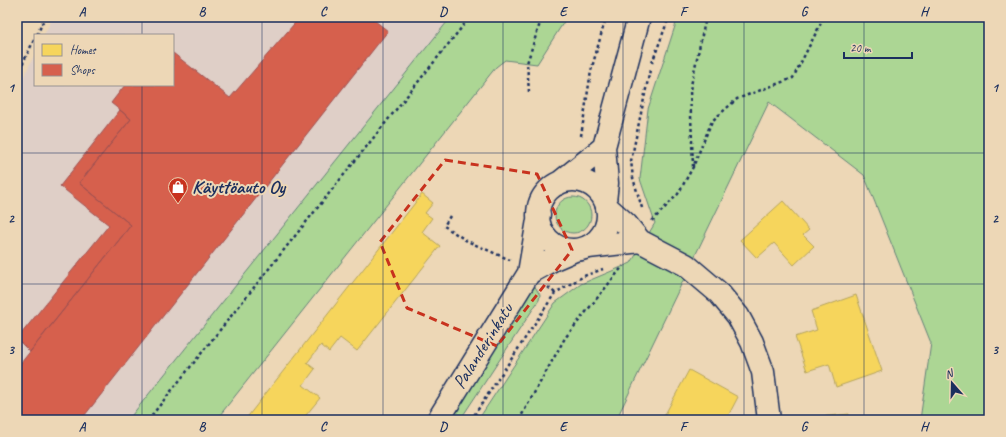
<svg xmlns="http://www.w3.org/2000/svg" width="1006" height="437" viewBox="0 0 1006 437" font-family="Caveat,sans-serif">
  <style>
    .built { fill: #dfcfc7 }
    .green { fill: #acd694; stroke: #648279 }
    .homes { fill: #f6d55c; stroke: #b4a35d }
    .shops { fill: #d6604d; stroke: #9e5152 }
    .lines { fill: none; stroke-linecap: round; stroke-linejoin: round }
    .street-casing { stroke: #1b2f5e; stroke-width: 25 }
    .secondary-casing { stroke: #1b2f5e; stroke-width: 25 }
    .path { stroke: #1b2f5e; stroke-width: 2.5; stroke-dasharray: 3 3; stroke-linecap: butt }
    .street { stroke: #edd7b6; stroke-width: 22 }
    .secondary { stroke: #edd7b6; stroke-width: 22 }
    .marked { fill: none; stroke: #c8321e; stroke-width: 3; stroke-dasharray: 8 5; stroke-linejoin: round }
    .grid { fill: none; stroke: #1b2f5e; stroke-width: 1; stroke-opacity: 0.55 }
    .labels { text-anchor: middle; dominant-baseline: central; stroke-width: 4; stroke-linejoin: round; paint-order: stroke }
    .poi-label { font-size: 19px; font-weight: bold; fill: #1b2f5e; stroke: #edd7b6; text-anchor: start }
    .street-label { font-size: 19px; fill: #1b2f5e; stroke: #edd7b6 }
    .neatline { fill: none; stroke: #1b2f5e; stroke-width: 1.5 }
    .grid-label { font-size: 13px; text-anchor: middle; font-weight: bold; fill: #1b2f5e }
  </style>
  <rect width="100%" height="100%" fill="#edd7b6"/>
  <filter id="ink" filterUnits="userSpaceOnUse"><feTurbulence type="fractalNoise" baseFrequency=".025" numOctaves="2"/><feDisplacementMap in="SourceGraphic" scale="8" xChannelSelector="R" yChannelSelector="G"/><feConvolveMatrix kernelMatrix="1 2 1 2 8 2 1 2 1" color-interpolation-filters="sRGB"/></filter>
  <g filter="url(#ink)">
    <path class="built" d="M53,17H451L128,420H17V90L35,54V85H173V35H44Z"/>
    <path class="green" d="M451,17H567L537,64L505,60L496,67L216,420H128Z
      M678,17H989V420H920L931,343L864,175L769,102L616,420H478L555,303L581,284L631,263L655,223L640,179L648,109Z
      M555 215a18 18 0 1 1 36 0a18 18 0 1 1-36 0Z
      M534,285L540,295L539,300L460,420H448Z"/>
    <path class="homes" d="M422,194L433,203L425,213L432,218L422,232L440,246L357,351L340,338L329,352L321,345L307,363L315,369L303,385L320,398L302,420H245Z
      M783,201L809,230L803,235L814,246L794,265L774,243L757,258L740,240Z
      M856,295L882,371L836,387L829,364L807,371L795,337L817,330L811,311Z
      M689,370L738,397L726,420H662Z
      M849,414V420H819V417Z"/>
    <path class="shops" d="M300,17H370L388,31L81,420H17V368L131,225L79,183L131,119L111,103L125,85H173V53L230,98Z
      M120,110L131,119L79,183L131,225L30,352L17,339L109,225L60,186Z"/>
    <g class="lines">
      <g class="street-casing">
        <path id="street" d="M607,207L626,224L640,241L686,265L719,293L738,316L752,342L763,372L769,420
          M588,247L640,241"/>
      </g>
      <g class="secondary-casing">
        <path id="secondary" d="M538 215a35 35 0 1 1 70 0a35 35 0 1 1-70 0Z
          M558,184L604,147
          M605,201L607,183L604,147L639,17
          M529,273L554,259L575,250
          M438,420L529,273L539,214"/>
      </g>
      <path class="path" d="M37,35L45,17
        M652,63L669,17
        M17,75L35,38
        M529,92L527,63L542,17
        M581,136L591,71L606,17
        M693,167L690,90L706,17
        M642,208L633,178L631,161L650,70
        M450,216L444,226L467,241L510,260
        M652,221L678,194L693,167L712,121L737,99L793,78L824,17
        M548,287L555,293
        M148,420L470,17
        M471,420L555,293L584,276L603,269
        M519,420L565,338L623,266"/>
      <use href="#street" class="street"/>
      <use href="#secondary" class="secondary"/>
    </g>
  </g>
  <path class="marked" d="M445,160L537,174L572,250L497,346L407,308L380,242Z"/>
  <path class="grid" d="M142,17V35M262,17V420M383,17V420M503,17V420M623,17V420M744,17V420M864,17V420M142,85V420M17,153H989M17,284H989"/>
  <defs>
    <g id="shop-pin" transform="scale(1)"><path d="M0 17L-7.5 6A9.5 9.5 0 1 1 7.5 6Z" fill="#c8321e" stroke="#edd7b6"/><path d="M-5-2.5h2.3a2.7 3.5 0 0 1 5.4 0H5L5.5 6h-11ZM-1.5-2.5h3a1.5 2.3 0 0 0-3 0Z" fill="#fff"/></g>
  </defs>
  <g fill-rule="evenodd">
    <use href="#shop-pin" x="178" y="187"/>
  </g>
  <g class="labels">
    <g class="poi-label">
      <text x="192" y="187">Käyttöauto Oy</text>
    </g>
    <g class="street-label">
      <text transform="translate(483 346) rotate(-58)">Palanderinkatu</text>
    </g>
  </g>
  <rect width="1006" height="437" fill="none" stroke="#edd7b6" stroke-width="44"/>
  <rect x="34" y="34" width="140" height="52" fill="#edd7b6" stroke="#999493"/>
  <rect x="42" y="44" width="20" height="12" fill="#f6d55c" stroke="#999493"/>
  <text x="70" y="54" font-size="12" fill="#1b2f5e">Homes</text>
  <rect x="42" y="64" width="20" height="12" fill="#d6604d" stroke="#999493"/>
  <text x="70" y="74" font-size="12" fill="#1b2f5e">Shops</text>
  <g transform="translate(952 383) rotate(340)" stroke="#edd7b6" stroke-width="3" paint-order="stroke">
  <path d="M0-3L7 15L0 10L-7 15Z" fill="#1b2f5e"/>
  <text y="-6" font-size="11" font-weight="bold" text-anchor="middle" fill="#1b2f5e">N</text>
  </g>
  <path d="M844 52v6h68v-6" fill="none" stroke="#1b2f5e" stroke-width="2"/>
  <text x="850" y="52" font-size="12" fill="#1b2f5e" stroke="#edd7b6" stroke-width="3" paint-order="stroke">20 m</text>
  <rect x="22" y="22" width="962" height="393" class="neatline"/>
  <g class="grid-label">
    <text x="82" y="16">A</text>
    <text x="202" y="16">B</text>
    <text x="323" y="16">C</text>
    <text x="443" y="16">D</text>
    <text x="563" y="16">E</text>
    <text x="683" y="16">F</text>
    <text x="804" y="16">G</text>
    <text x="924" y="16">H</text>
    <text x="11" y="92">1</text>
    <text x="995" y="92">1</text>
    <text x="11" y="223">2</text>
    <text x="995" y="223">2</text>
    <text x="11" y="354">3</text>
    <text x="995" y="354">3</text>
    <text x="82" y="431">A</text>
    <text x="202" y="431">B</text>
    <text x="323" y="431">C</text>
    <text x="443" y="431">D</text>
    <text x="563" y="431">E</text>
    <text x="683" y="431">F</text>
    <text x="804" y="431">G</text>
    <text x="924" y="431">H</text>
  </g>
</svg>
